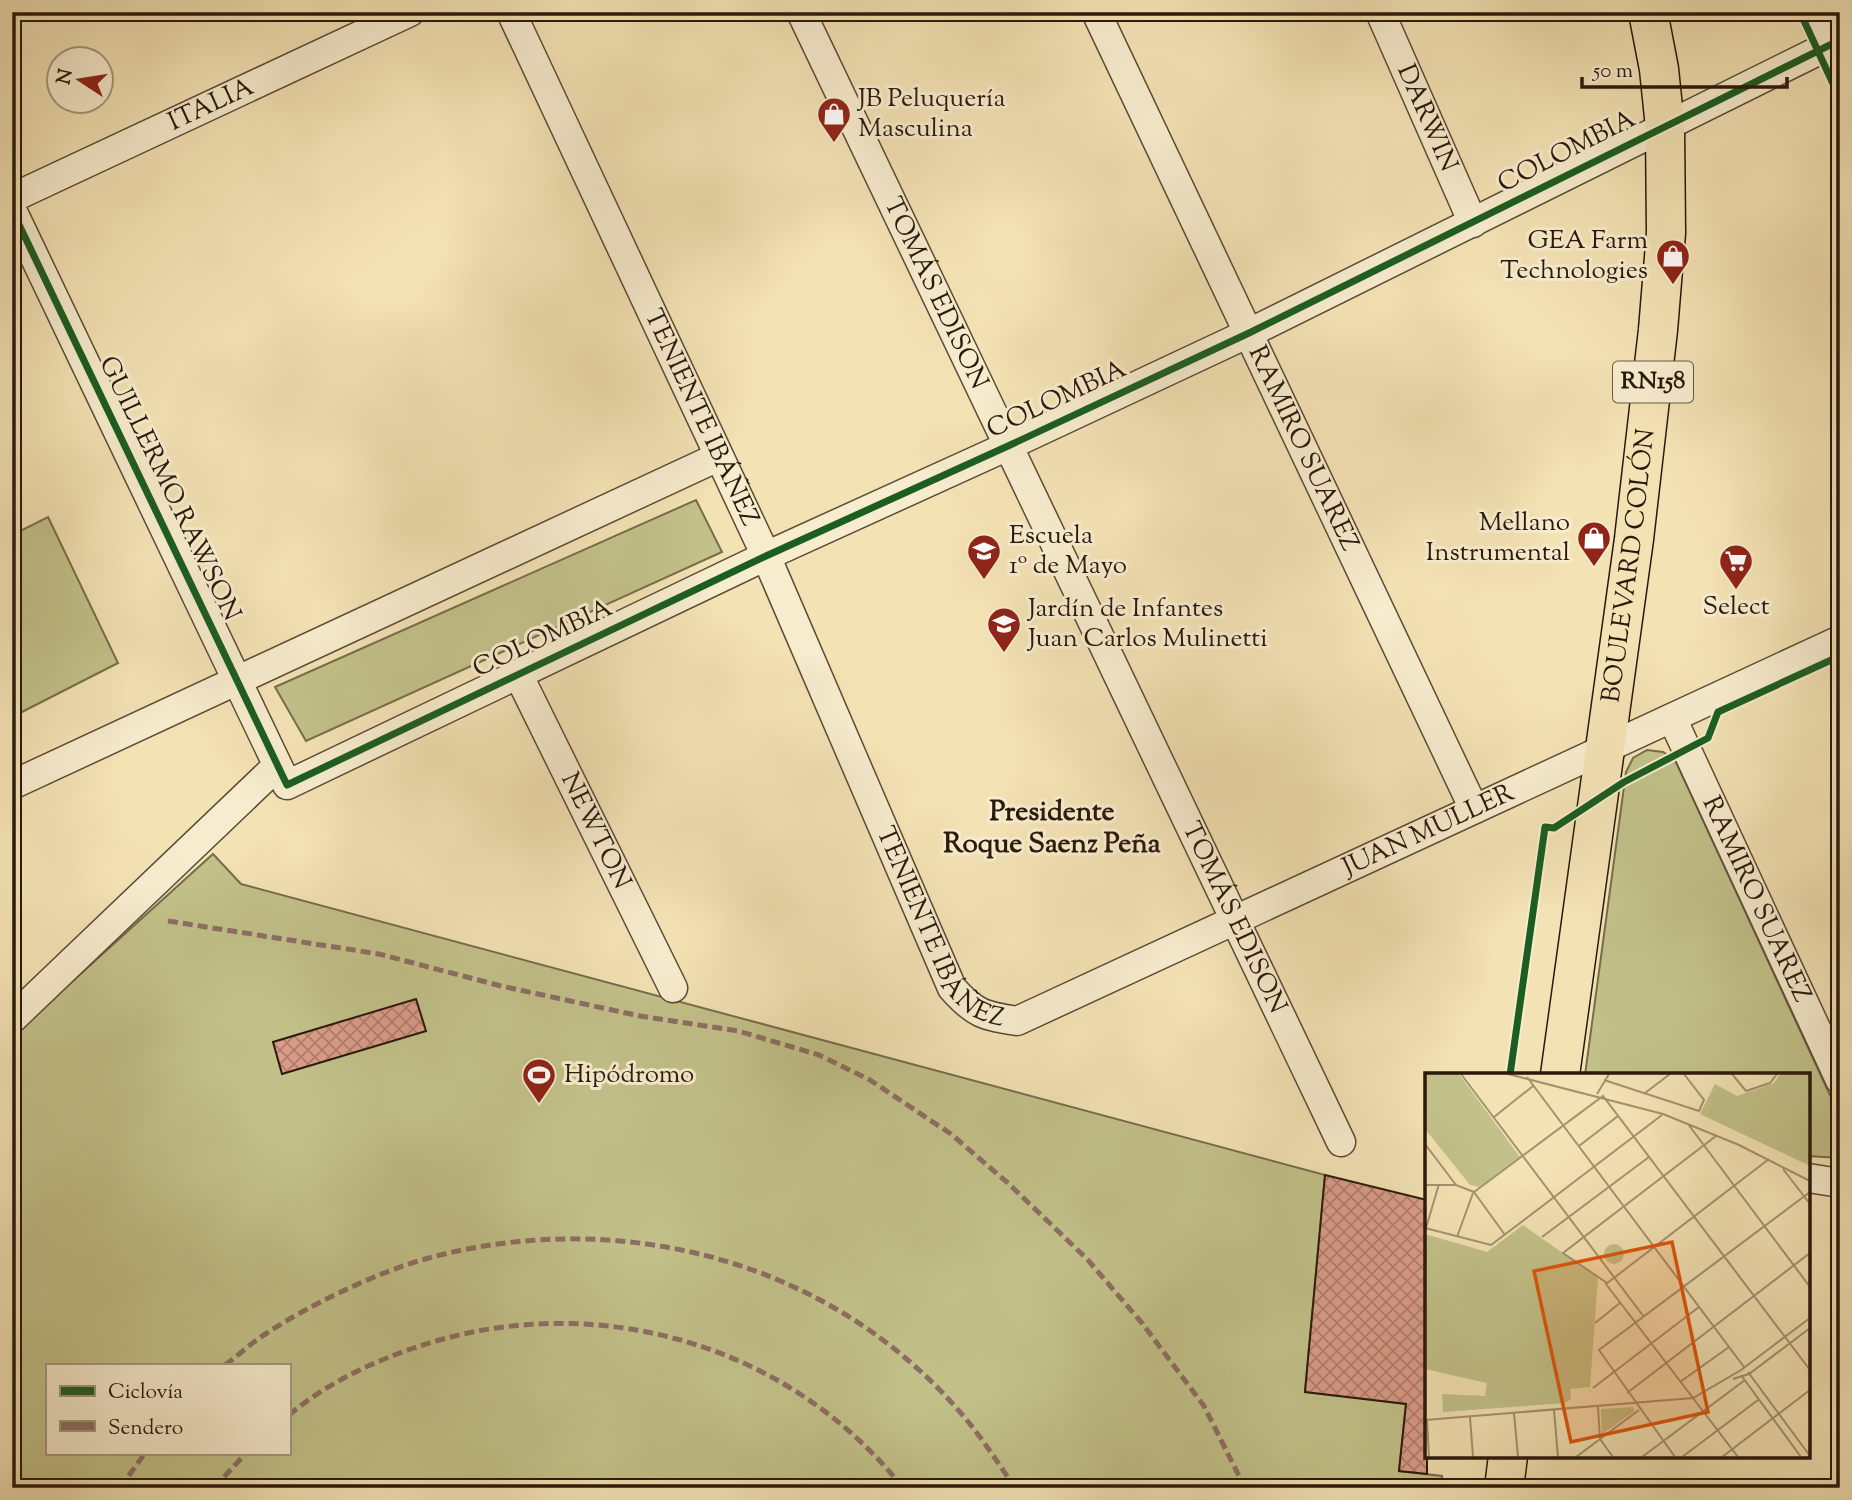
<svg xmlns="http://www.w3.org/2000/svg" width="1852" height="1500" viewBox="0 0 1852 1500" font-family="'Sorts Mill Goudy',serif">
  <style>
    .green { fill: #c2c189; stroke: #766d4a; stroke-width: 2; fill-rule: evenodd }
    .building { fill: url(#building-cross-hatch); stroke: #2a190b; stroke-width: 2 }
    .lines { fill: none; stroke-linecap: round; stroke-linejoin: round }
    .street-casing { stroke: #5c4b35; stroke-width: 31 }
    .highway-casing { stroke: #2a190b; stroke-width: 41 }
    .street { stroke: #f7ecce; stroke-width: 28 }
    .highway { stroke: #f3e2b4; stroke-width: 38 }
    .quiet { stroke: #8d6e63; stroke-width: 5; stroke-dasharray: 10 5; stroke-linecap: butt }
    .cycleway-casing { stroke: #f7ecce; stroke-width: 11 }
    .cycleway { stroke: #1b5e20; stroke-width: 7 }
    .labels { text-anchor: middle; dominant-baseline: central; stroke-width: 6; stroke-linejoin: round; paint-order: stroke }
    .shield { fill: #f7ecce; stroke: #685846; stroke-width: 2 }
    .shield-label { font-size: 24px; font-weight: bold; fill: #2a190b }
    .poi-label { font-size: 26px; fill: #2a190b; stroke: #f7ecce; text-anchor: start }
    .street-label { font-size: 26px; fill: #2a190b; stroke: #f7ecce }
    .neighbourhood-label { font-size: 28px; font-weight: bold; fill: #2a190b; stroke: #f7ecce }
    .inset-road { fill: none; stroke: #a39270; stroke-width: 2 }
    .view { fill: #de560c; fill-opacity: 0.15; stroke: #de560c; stroke-width: 3.5 }
    .inset-edge { fill: none; stroke: #2a190b; stroke-width: 3.5 }
  </style>
  <defs>
    <pattern id="building-cross-hatch" width="8" height="8" patternUnits="userSpaceOnUse" patternTransform="scale(1.75)"><rect width="8" height="8" fill="#da9c89"/><path d="M0 0l8 8M0 8l8-8" fill="none" stroke="#b17e6e"/></pattern>
  </defs>
  <rect width="100%" height="100%" fill="#f3e2b4"/>
  <filter id="stains"><feTurbulence type="fractalNoise" baseFrequency=".00286" numOctaves="4"/><feColorMatrix values="0 0 0 0 .2 0 0 0 0 .09 0 0 0 0 .02 0 0 0 .5 -.17"/></filter>
  <radialGradient id="worn" r=".72"><stop offset=".6" stop-color="#630" stop-opacity="0"/><stop offset="1" stop-color="#630" stop-opacity=".3"/></radialGradient>
  <path class="green" d="M696,500L722,552L306,741L275,687Z
    M48,517L118,663L12,717V535Z
    M1647,750L1663,752L1675,760L1840,1117V1158L1808,1156V1075H1585L1626,772L1633,758Z
    M213,854L241,884L1325,1175L1305,1391L1406,1404L1399,1471L1442,1476L1441,1488H12V1036ZM47,1365H289V1453H47Z"/>
  <path class="building" d="M416,999L426,1031L282,1074L273,1042Z
    M1325,1175L1427,1200V1474L1399,1471L1406,1404L1305,1392Z"/>
  <g class="lines">
    <g class="street-casing">
      <g id="street">
        <path id="s1" d="M511,12L766,556L952,988C975,1014 984,1016 1017,1021L1840,640"/>
        <path id="s2" d="M801,12L1341,1142"/>
        <path id="s3" d="M1096,12L1474,809"/>
        <path id="s4" d="M1380,12L1473,223"/>
        <path d="M1817,12L1840,60"/>
        <path id="s5" d="M12,198L410,12"/>
        <path d="M12,210L287,785L766,556L1008,446L1249,333L1840,40"/>
        <path id="s6" d="M518,674L673,988"/>
        <path id="s7" d="M1672,718L1840,1080"/>
        <path d="M12,785L718,457"/>
        <path d="M12,1019L277,766"/>
        <path d="M1808,1178L1840,1183"/>
      </g>
    </g>
    <g class="highway-casing">
      <g id="highway">
        <path id="s8" d="M1560,1075L1634,539L1658,330L1666,233L1665,127L1659,69L1648,12"/>
        <path d="M1504,1488L1508,1456"/>
      </g>
    </g>
    <use href="#street" class="street"/>
    <use href="#highway" class="highway"/>
    <path class="quiet" d="M168,921L379,954L501,986L640,1016L738,1031L819,1055L870,1080L951,1134L1009,1184L1087,1259L1142,1323L1204,1406L1245,1488
      M225,1365C239,1355 252,1342 267,1333C309,1305 376,1273 425,1259C612,1207 819,1256 952,1403C976,1429 995,1458 1015,1488
      M289,1415C321,1388 361,1367 400,1353C578,1285 783,1336 903,1488
      M35,1488L41,1477
      M120,1488L145,1453
      M214,1488L246,1453"/>
    <g class="cycleway-casing">
      <path id="cycleway" d="M1800,12L1840,99
        M12,210L287,785L766,556L1008,446L1249,333L1840,40
        M1510,1075L1545,827L1554,828L1624,782L1708,738L1718,712L1840,656"/>
    </g>
    <use href="#cycleway" class="cycleway"/>
  </g>
  <defs>
    <g id="shop-pin" transform="scale(1.75)"><path d="M0 17L-7.5 6A9.5 9.5 0 1 1 7.5 6Z" fill="#8f2418" stroke="#f7ecce"/><path d="M-5-2.5h2.3a2.7 3.5 0 0 1 5.4 0H5L5.5 6h-11ZM-1.5-2.5h3a1.5 2.3 0 0 0-3 0Z" fill="#fff"/></g>
    <g id="school-pin" transform="scale(1.75)"><path d="M0 17L-7.5 6A9.5 9.5 0 1 1 7.5 6Z" fill="#8f2418" stroke="#f7ecce"/><path d="M0-5L7-2L0 1L-7-2ZM-4 1L0 2.5L4 1V4Q0 6-4 4Z" fill="#fff"/></g>
    <g id="supermarket-pin" transform="scale(1.75)"><path d="M0 17L-7.5 6A9.5 9.5 0 1 1 7.5 6Z" fill="#8f2418" stroke="#f7ecce"/><path d="M-6-5.5h2.5l.6 2H6L4.5 2H-2.5L-4.4-4H-6ZM-1.5 3.2a1.3 1.3 0 1 0 .1 0ZM3 3.2a1.3 1.3 0 1 0 .1 0Z" fill="#fff"/></g>
    <g id="stadium-pin" transform="scale(1.75)"><path d="M0 17L-7.5 6A9.5 9.5 0 1 1 7.5 6Z" fill="#8f2418" stroke="#f7ecce"/><path d="M0-5a6.5 5 0 1 0 0 10a6.5 5 0 1 0 0-10ZM-3.5-1.8h7v3.6h-7Z" fill="#fff"/></g>
  </defs>
  <g fill-rule="evenodd">
    <use href="#shop-pin" x="834" y="114"/>
    <use href="#shop-pin" x="1673" y="256"/>
    <use href="#shop-pin" x="1594" y="538"/>
    <use href="#school-pin" x="984" y="551"/>
    <use href="#supermarket-pin" x="1736" y="561"/>
    <use href="#school-pin" x="1004" y="624"/>
    <use href="#stadium-pin" x="539" y="1075"/>
  </g>
  <g class="labels">
    <rect class="shield" x="1613" y="361.5" width="80" height="41" rx="5"/>
    <g class="shield-label">
      <text x="1653" y="382">RN158</text>
    </g>
    <g class="poi-label">
      <text x="858" y="99">JB Peluquería<tspan x="858" dy="30">Masculina</tspan></text>
      <text x="1648" y="241" text-anchor="end">GEA Farm<tspan x="1648" dy="30">Technologies</tspan></text>
      <text x="1570" y="523" text-anchor="end">Mellano<tspan x="1570" dy="30">Instrumental</tspan></text>
      <text x="1009" y="536">Escuela<tspan x="1009" dy="30">1º de Mayo</tspan></text>
      <text x="1736" y="607" text-anchor="middle">Select</text>
      <text x="1028" y="609">Jardín de Infantes<tspan x="1028" dy="30">Juan Carlos Mulinetti</tspan></text>
      <text x="564" y="1075">Hipódromo</text>
    </g>
    <g class="street-label">
      <text stroke="none"><textPath href="#s5" startOffset="220">ITALIA</textPath></text>
      <text stroke="none"><textPath href="#s4" startOffset="116">DARWIN</textPath></text>
      <text transform="translate(1567 152) rotate(-27)">COLOMBIA</text>
      <text stroke="none"><textPath href="#s2" startOffset="312">TOMÁS EDISON</textPath></text>
      <text transform="translate(1057 400) rotate(-25)">COLOMBIA</text>
      <text stroke="none"><textPath href="#s1" startOffset="448">TENIENTE IBÁÑEZ</textPath></text>
      <text stroke="none"><textPath href="#s3" startOffset="483">RAMIRO SUAREZ</textPath></text>
      <text transform="translate(169 489) rotate(64)">GUILLERMO RAWSON</text>
      <text stroke="none"><textPath href="#s8" startOffset="514">BOULEVARD COLÓN</textPath></text>
      <text transform="translate(543 639) rotate(-25)">COLOMBIA</text>
      <text stroke="none"><textPath href="#s1" startOffset="1600">JUAN MULLER</textPath></text>
      <text stroke="none"><textPath href="#s6" startOffset="175">NEWTON</textPath></text>
      <text stroke="none"><textPath href="#s7" startOffset="200">RAMIRO SUAREZ</textPath></text>
      <text stroke="none"><textPath href="#s1" startOffset="1015">TENIENTE IBÁÑEZ</textPath></text>
      <text stroke="none"><textPath href="#s2" startOffset="1004">TOMÁS EDISON</textPath></text>
    </g>
    <g class="neighbourhood-label">
      <text x="1052" y="813">Presidente<tspan x="1052" dy="32">Roque Saenz Peña</tspan></text>
    </g>
  </g>
  <g transform="translate(1425 1073)">
    <rect width="385" height="385" fill="#f3e2b4"/>
    <path d="M0,1H34L95,84L54,114L45,112L0,56ZM98,152L173,205L165,314L145,316L146,326L140,330L18,339L17,321L60,323L62,310L0,296V161L62,179ZM179 181a10 10 0 1 1 20 0a10 10 0 1 1-20 0ZM208,334L210,338L177,361L176,336Z" fill="#c2c189"/>
    <path d="M355,1H385V93L275,41L290,11L312,23L349,10Z" fill="#c2c189"/>
    <path class="inset-road" d="M36,1L219,244M83,1L238,41L314,72L385,108M307,1L321,18L345,10L352,1M102,4L319,294M179,7L274,38L279,27L259,1M220,20L245,1M172,21L184,1M69,44L108,13M263,51L385,214M0,71L31,112M154,73L193,43M358,96L385,131M0,112H31L49,119M49,119L178,23L385,297M49,119L80,162M0,155L66,172L237,42M1,155L14,111M32,164L48,120M117,164L224,84M182,210L138,180L291,63M170,250L195,230M323,299L385,383M316,302L376,384M308,306L324,301L385,255M255,309L304,274M168,315L274,234M202,320L385,180M173,334L175,366L188,384M129,337L133,384M89,340L93,384M45,344L48,384M0,347L268,325L316,297L385,245M2,347L4,384M151,384L214,337M217,384L320,307M250,384L174,277L385,119M257,384L333,327M297,384L385,317M313,384L181,211L344,86"/>
    <path class="view" d="M247,169L283,339L146,369L109,198Z"/>
    <rect width="385" height="385" class="inset-edge"/>
  </g>
  <rect width="1852" height="1500" fill="none" stroke="#f3e2b4" stroke-width="42"/>
  <rect x="14" y="14" width="1824" height="1472" fill="none" stroke="#2a190b" stroke-width="3.5"/>
  <rect x="21" y="21" width="1810" height="1458" fill="none" stroke="#2a190b" stroke-width="2"/>
  <rect x="46" y="1364" width="245" height="91" fill="#f7ecce" stroke="#a59880" stroke-width="2"/>
  <rect x="60" y="1386" width="35" height="10" fill="#1b5e20" stroke="#a59880" stroke-width="2"/>
  <text x="108" y="1398" font-size="21" fill="#2a190b">Ciclovía</text>
  <rect x="60" y="1421" width="35" height="10" fill="#8d6e63" stroke="#a59880" stroke-width="2"/>
  <text x="108" y="1434" font-size="21" fill="#2a190b">Sendero</text>
  <g transform="translate(80 80) rotate(282)"><circle r="33" fill="#f7ecce" stroke="#a59880" stroke-width="2"/>
  <path d="M0-5L12 26L0 18L-12 26Z" fill="#8f2418"/>
  <text y="-10" font-size="19" font-weight="bold" text-anchor="middle" fill="#2a190b">N</text>
  </g>
  <path d="M1582 77v10h205v-10" fill="none" stroke="#2a190b" stroke-width="3.5"/>
  <text x="1593" y="77" font-size="21" fill="#2a190b" stroke="#f7ecce" stroke-width="5" paint-order="stroke">50 m</text>
  <rect width="100%" height="100%" filter="url(#stains)"/>
  <rect width="100%" height="100%" fill="url(#worn)"/>
</svg>
